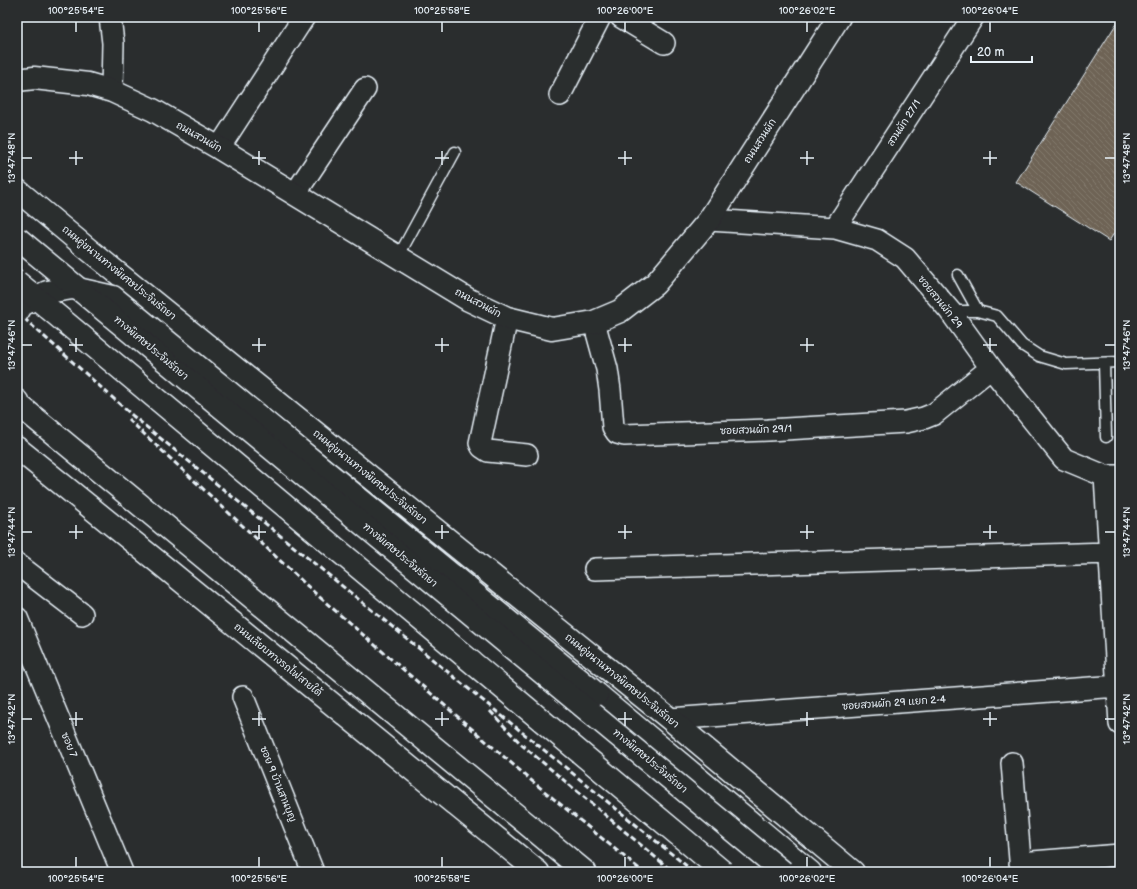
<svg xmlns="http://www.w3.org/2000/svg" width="1137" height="889" viewBox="0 0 1137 889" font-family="'Balsamiq Sans','Playpen Sans Thai',sans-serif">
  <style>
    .building { fill: url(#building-back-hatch); stroke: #e8f1f8 }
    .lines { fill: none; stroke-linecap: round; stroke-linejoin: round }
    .lane-casing { stroke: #e8f1f8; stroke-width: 13 }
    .street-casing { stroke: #e8f1f8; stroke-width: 24 }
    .secondary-casing { stroke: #e8f1f8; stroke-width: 25 }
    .lane { stroke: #2a2d2e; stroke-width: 10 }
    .street { stroke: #2a2d2e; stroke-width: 21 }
    .secondary { stroke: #2a2d2e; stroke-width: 22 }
    .rail { stroke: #e8f1f8; stroke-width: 3; stroke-dasharray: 6 3; stroke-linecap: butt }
    .secondary-bridge-casing { stroke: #e8f1f8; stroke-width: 25; stroke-linecap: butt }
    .highway-bridge-casing { stroke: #e8f1f8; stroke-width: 25; stroke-linecap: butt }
    .secondary-bridge { stroke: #2a2d2e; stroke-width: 22 }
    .highway-bridge { stroke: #2a2d2e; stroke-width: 22 }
    .ticks { fill: none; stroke: #e8f1f8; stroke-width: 1.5 }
    .labels { text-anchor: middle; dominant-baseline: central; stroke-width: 3; stroke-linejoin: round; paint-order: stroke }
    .street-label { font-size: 10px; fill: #e8f1f8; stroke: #2a2d2e }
    .neatline { fill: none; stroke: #e8f1f8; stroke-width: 1.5 }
    .ticks-label { font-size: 10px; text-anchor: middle; fill: #e8f1f8 }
  </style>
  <defs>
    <pattern id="building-back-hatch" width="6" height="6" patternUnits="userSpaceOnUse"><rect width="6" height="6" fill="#6e6354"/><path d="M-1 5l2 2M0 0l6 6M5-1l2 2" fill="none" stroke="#837a6d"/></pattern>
  </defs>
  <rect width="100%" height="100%" fill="#2a2d2e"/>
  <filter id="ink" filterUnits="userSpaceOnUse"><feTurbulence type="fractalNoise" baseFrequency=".025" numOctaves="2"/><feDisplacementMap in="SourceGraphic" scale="8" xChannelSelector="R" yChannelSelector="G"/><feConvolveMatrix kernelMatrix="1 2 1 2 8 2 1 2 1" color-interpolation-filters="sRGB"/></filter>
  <g filter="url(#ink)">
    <path class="building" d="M1120,18V224L1109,241L1016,182Z"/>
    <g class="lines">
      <g class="lane-casing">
        <path id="lane" d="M398,257L455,152
          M958,275L978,311
          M950,311H978L997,316L1022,345L1039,356L1066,364L1120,362
          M1104,363L1106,437"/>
      </g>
      <g class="street-casing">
        <path id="street" d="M110,17L113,43L112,91
          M621,17L664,43
          M560,95L600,17
          M219,148L304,17
          M295,194L365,89
          M709,220L835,228L877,240L905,258L950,311L991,368L1064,459L1105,476H1120
          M835,228L973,17
          M507,318L480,443L482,447L488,451L527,455
          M594,322L607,369L610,390L613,427L617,433L624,435L768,430L906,422L924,418L934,414L991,368
          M1105,476L1120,724
          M17,564L82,614
          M595,569L1109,553
          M17,618L122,872
          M243,697L313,872
          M670,719L1118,686
          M1012,763L1021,872
          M1020,863L1120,855"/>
      </g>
      <g class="secondary-casing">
        <path id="secondary" d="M17,80L34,78L88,84L112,91L153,110L219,148L469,300L507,318L552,329L594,322L620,311L655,284L709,220L839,17
          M17,190L89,250L670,719L853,872
          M17,401L19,405L585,872
          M17,448L163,566L538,872
          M597,694L810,872"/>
      </g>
      <use href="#lane" class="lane"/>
      <use href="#street" class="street"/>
      <use href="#secondary" class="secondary"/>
      <path class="rail" d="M17,268L282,490L457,661L716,872
        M17,312L133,416L694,872
        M128,419L316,594L532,781L643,872
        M490,711L522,745L673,872"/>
      <g class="secondary-bridge-casing">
        <path id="secondary-bridge" d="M17,313L22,305L47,292L73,288L113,297L597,694"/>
      </g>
      <g class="highway-bridge-casing">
        <path id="highway-bridge" d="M17,238L783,872
          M17,282L723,872"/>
      </g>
      <use href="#secondary-bridge" class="secondary-bridge"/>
      <use href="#highway-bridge" class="highway-bridge"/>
    </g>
  </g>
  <path class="ticks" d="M76,22V32M259,22V32M442,22V32M625,22V32M807,22V32M990,22V32M76,151V165M259,151V165M442,151V165M625,151V165M807,151V165M990,151V165M22,158H32M69,158H83M252,158H266M435,158H449M618,158H632M800,158H814M983,158H997M1105,158H1115M76,338V352M259,338V352M442,338V352M625,338V352M807,338V352M990,338V352M22,345H32M69,345H83M252,345H266M435,345H449M618,345H632M800,345H814M983,345H997M1105,345H1115M76,525V539M259,525V539M442,525V539M625,525V539M807,525V539M990,525V539M22,532H32M69,532H83M252,532H266M435,532H449M618,532H632M800,532H814M983,532H997M1105,532H1115M76,712V726M259,712V726M442,712V726M625,712V726M807,712V726M990,712V726M22,719H32M69,719H83M252,719H266M435,719H449M618,719H632M800,719H814M983,719H997M1105,719H1115M76,857V867M259,857V867M442,857V867M625,857V867M807,857V867M990,857V867"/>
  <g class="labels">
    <g class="street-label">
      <text transform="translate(904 123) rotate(-57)">สวนผัก 27/1</text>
      <text transform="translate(199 137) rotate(30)">ถนนสวนผัก</text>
      <text transform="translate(760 141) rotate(-57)">ถนนสวนผัก</text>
      <text transform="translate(119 273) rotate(39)">ถนนคู่ขนานทางพิเศษประจิมรัถยา</text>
      <text transform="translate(940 302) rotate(51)">ซอยสวนผัก 29</text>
      <text transform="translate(478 303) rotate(28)">ถนนสวนผัก</text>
      <text transform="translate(151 348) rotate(40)">ทางพิเศษประจิมรัถยา</text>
      <text transform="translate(756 430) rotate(-2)">ซอยสวนผัก 29/1</text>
      <text transform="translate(370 477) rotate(39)">ถนนคู่ขนานทางพิเศษประจิมรัถยา</text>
      <text transform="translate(400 555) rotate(40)">ทางพิเศษประจิมรัถยา</text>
      <text transform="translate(278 660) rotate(39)">ถนนเลียบทางรถไฟสายใต้</text>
      <text transform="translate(622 681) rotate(39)">ถนนคู่ขนานทางพิเศษประจิมรัถยา</text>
      <text transform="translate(894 703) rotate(-4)">ซอยสวนผัก 29 แยก 2-4</text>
      <text transform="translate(69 745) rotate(68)">ซอย 7</text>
      <text transform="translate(650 761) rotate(40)">ทางพิเศษประจิมรัถยา</text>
      <text transform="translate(278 784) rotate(68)">ซอย 9 บ้านสานบุญ</text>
    </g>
  </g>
  <rect width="1137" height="889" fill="none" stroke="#2a2d2e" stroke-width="44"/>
  <path d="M971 56v6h61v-6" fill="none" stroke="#e8f1f8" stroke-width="2"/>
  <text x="977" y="56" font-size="12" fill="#e8f1f8" stroke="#2a2d2e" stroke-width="3" paint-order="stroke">20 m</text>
  <rect x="22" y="22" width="1093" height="845" class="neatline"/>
  <g class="ticks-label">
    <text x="76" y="14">100°25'54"E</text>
    <text x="259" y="14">100°25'56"E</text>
    <text x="442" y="14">100°25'58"E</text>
    <text x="625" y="14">100°26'00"E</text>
    <text x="807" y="14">100°26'02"E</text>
    <text x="990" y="14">100°26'04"E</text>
    <text transform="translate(11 158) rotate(-90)" y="4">13°47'48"N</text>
    <text transform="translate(1126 158) rotate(-90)" y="4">13°47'48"N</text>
    <text transform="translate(11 345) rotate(-90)" y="4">13°47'46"N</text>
    <text transform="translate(1126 345) rotate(-90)" y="4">13°47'46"N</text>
    <text transform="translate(11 532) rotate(-90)" y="4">13°47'44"N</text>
    <text transform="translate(1126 532) rotate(-90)" y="4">13°47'44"N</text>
    <text transform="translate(11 719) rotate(-90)" y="4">13°47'42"N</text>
    <text transform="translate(1126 719) rotate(-90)" y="4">13°47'42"N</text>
    <text x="76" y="882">100°25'54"E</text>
    <text x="259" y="882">100°25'56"E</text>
    <text x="442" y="882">100°25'58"E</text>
    <text x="625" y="882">100°26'00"E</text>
    <text x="807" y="882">100°26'02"E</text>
    <text x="990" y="882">100°26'04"E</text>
  </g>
</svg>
